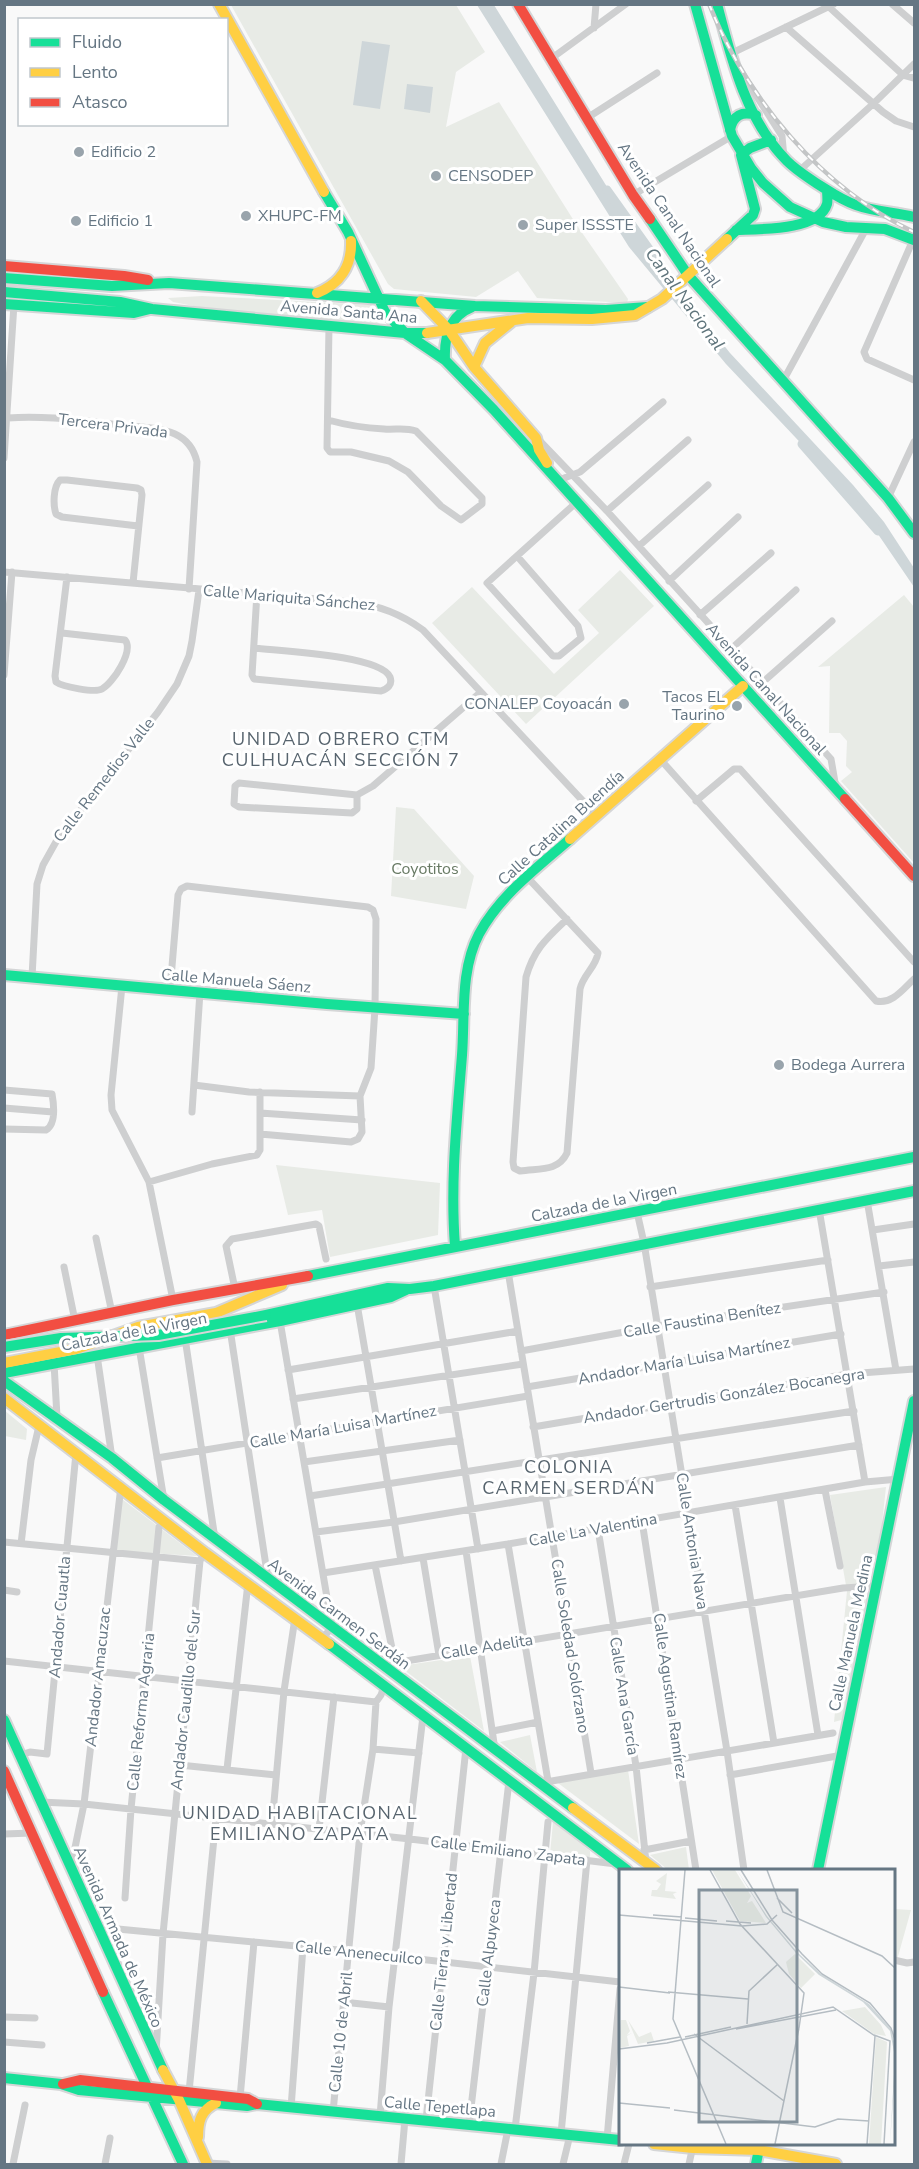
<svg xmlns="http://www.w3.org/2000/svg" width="919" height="2169" viewBox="0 0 919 2169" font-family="'Nunito Sans',sans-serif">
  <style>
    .green { fill: #e8ebe6 }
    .water { fill: #ced6d9 }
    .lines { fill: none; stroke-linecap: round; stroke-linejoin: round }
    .canal { stroke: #ced6d9; stroke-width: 9 }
    .fast-casing { stroke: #d5d6d7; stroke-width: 14 }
    .slow-casing { stroke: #d5d6d7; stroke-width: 14 }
    .jam-casing { stroke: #d5d6d7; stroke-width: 14 }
    .street { stroke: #cecfd0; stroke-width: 7 }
    .fast { stroke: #16e098; stroke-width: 10 }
    .slow { stroke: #ffcf43; stroke-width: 10 }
    .jam { stroke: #f24e42; stroke-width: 10 }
    .rail-casing { stroke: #c3c5c6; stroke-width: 4.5 }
    .rail { stroke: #fff; stroke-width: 2; stroke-dasharray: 7; stroke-linecap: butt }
    .fast-bridge-casing { stroke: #d5d6d7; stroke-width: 14; stroke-linecap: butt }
    .fast-bridge { stroke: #16e098; stroke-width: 10 }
    .poi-dot { fill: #99a4ac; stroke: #fff; stroke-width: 2 }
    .labels { text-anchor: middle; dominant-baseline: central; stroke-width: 6; stroke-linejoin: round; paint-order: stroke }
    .poi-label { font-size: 16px; fill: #657683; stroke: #fff; text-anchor: start }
    .street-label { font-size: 16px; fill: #657683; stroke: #fff }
    .park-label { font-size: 16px; fill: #687a64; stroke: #fff }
    .water-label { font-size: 18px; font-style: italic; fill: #60757c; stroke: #fff }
    .neighbourhood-label { font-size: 18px; letter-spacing: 1.5px; fill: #57646e; stroke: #fff }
    .inset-road { fill: none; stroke: #b5bdc3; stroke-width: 1.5 }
    .view { fill: #84929c; fill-opacity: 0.15; stroke: #84929c; stroke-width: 3 }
    .inset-edge { fill: none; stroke: #657683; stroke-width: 3 }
  </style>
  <rect width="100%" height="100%" fill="#f9f9f9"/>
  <path class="green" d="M231,5H456L485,52L456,72L446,127L499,102L576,224L628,299L627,303L537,298L518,271L476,297L394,289L388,284Z
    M202,296L372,305L375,316L382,328L220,311L173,302L168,298Z
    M620,570L654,606L526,724L432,623L472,587L554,674L599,633L578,610Z
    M904,595L914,607V863L841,781L852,772L846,766L847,741L840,733H829L830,666L818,667Z
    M396,807L414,809L474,876L466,909L391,896Z
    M276,1165L440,1183L438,1235L330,1257L322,1210L288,1215Z
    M4,1410L27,1429L26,1440L5,1436Z
    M886,1487L877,1569L845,1719L834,1722L847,1591L830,1495Z
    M122,1499L197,1556L115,1551Z
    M470,1656L484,1731L399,1666Z
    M530,1735L537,1772L500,1742Z
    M628,1770L639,1844L558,1783Z
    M553,1822L590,1851V1857L550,1854Z
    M686,1847L689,1870H668L650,1855Z
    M894,1909L911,1910L897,1960L894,1959Z"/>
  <path class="water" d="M477,5H494L640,240L730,353L853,485L884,522L914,568V587L867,518L845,490L726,364L629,247Z
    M362,41L390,45L380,109L353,105Z
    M407,84L433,87L430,113L404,109Z"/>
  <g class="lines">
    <path class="canal" d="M607,190L674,284
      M802,444L878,531"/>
    <g class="fast-casing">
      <path id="fast" d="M695,4L732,136L751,168L763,183L790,207L823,222L846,227L885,229L914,240
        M717,4C731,58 746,120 787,161C796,170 806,176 816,183C829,191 841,200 856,205C875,212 895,212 914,217
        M730,130C733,115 742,111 756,115
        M741,155L750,148L771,140
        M324,192L348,232L385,312L405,333L445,360L494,410L845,799
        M650,219L688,275L888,498L914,533
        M736,230C758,229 819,231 827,204C828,200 827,194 827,190
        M727,239L753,215L755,209L741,155
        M4,278L112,286L169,283L475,306L606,310L648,307
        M4,292L120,302L152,309L405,333H427
        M4,304L134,313L150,309
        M445,360C444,337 449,316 472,307
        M4,975L327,1004L464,1014
        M455,1246C450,1182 457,1119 462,1055C465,1015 460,970 479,934C500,895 537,868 570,839
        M308,1276L914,1157
        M266,1315L388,1288L410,1289L434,1286L914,1191
        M4,1373L280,1321L391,1297L406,1290
        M4,1381L112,1458L164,1500L573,1808
        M329,1644L627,1870
        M4,1720L163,2070
        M818,1870L914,1401
        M103,1992L183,2164
        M4,2078L61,2084L79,2090L247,2106L257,2104L620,2140
        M756,2164L760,2144"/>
    </g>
    <g class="slow-casing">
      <path id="slow" d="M219,4L324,192
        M317,293C340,284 352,266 351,241
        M421,301L449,330L474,367L536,438L539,450L547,463
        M427,333L528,318L592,319L635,315L662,299L727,239
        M474,367L485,343L511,322
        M570,839L743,686
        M4,1363L76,1349L138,1327L216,1313L282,1285
        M4,1398L205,1553L329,1644
        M573,1808L656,1870
        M163,2070L179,2100L207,2164
        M198,2137C198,2121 201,2110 216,2103
        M654,2144L693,2148L759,2150L836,2164"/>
    </g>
    <g class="jam-casing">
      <path id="jam" d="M518,4L633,195L650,219
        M4,266L124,276L148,280
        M845,799L914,876
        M4,1335L173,1300L308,1276
        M4,1771L103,1992
        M63,2084L80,2080L248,2099L257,2104"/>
    </g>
    <path class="street" d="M892,4L914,23
      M829,7L903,75L914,78
      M786,27L883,112L896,121L914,127
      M594,28L596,4
      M731,56L730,54L834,4
      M552,58L626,4
      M740,70L782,136L784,158
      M587,118L657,73
      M799,171L873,104L914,64
      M633,195L732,136
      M913,240L864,352L867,359L914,380
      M783,381L867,227
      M8,418C45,415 83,421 120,425C138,427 159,427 175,434C188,440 194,449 197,462L189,589
      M328,420C346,425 365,428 384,429C396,430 404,427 416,431L482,498V504L461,520L441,506L408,472L389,461L351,452H330L327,448L329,326
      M538,439L607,511L831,759L836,788
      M4,458L14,304
      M559,480L580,472L663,402
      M888,498L914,442
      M607,511L688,440
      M639,546L708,485
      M517,556L578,626L581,638L559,656H553L487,583L578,501
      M4,572L351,602C378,605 400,613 423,630L596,815
      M669,581L738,517
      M133,583L142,495L141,490L137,488L67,480H60C53,487 53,505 56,514L62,517L138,526
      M700,615L771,553
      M62,633L125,640C134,651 113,683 102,689C95,693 63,687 56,682L55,676L67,577
      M254,648C278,651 380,655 390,677C393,685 387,689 381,691L254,679L252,675L257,593
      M731,649L796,590
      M4,675L12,572
      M762,683L832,621
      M660,759L876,1001C892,1005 904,988 914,979
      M357,795V809L352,813L239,807L234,804L235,786L239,783L357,795L373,786L481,692
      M696,801L734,769H740L914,962
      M527,877L598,953C596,967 583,975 580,989L567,1153C558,1172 539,1168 520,1171L514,1168L513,1162L526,977C534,949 546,939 567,919
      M32,977L37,884L43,865L57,840L158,712L177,684L189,656L192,641L199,590
      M122,986L111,1095L112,1110L149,1182L173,1300
      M170,990L178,895L181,889L187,886L368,907L373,910L376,919L375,1008L371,1068L360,1096
      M194,1085L249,1092L360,1096
      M4,1090L52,1094C54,1105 56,1124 46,1130L4,1129
      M4,1108L53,1112
      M192,1112L200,992
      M260,1113L362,1120
      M260,1134L351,1142L358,1139L362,1132L360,1096
      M149,1182L212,1164L257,1155L260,1150V1092
      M867,1200L896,1370
      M819,1209L865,1482
      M637,1212L644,1243L727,1751L744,1870
      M873,1230L914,1224
      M96,1238L112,1313
      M879,1266L914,1262
      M64,1267L75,1321
      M508,1271L591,1773
      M434,1286L478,1549
      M650,1287L828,1260
      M235,1289L226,1246L232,1239L316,1224L319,1226L326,1259
      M357,1304L401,1561
      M280,1321L332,1627L322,1639
      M230,1329L268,1579
      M185,1338L215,1539
      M139,1347L164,1500
      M521,1351L657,1326L884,1292
      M97,1355L112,1458
      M54,1363L57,1417
      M288,1370L518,1331
      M527,1387L841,1334
      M293,1399L523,1364
      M533,1427L848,1374L914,1369
      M157,1458L528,1396
      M304,1462L460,1440
      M825,1490L840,1566
      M310,1496L854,1411
      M780,1498L818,1735
      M735,1505L774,1743
      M642,1521L696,1870
      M598,1529L636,1766L646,1862
      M316,1532L394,1522L859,1445
      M4,1542L200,1561L201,1559
      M21,1544L31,1460L39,1426
      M508,1544L548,1781
      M466,1551L495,1750
      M423,1558L439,1655
      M375,1565L395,1663
      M323,1573L508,1544L865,1482L899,1479
      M4,1590L17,1592
      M4,1661L376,1702L381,1695L384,1686
      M382,1665L843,1588L876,1586
      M493,1731L538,1722
      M373,1749L419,1753
      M20,1755L30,1752L47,1754L76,1453
      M180,1765L276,1775
      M227,1769L248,1583
      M730,1775L837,1756
      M540,1783L833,1733
      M40,1802L84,1804L410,1839L616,1864
      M272,1824L284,1691L295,1618
      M319,1829L334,1697
      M4,1834L32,1833
      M644,1850L691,1841
      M71,1867L84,1804L121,1486
      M125,1898L131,1809L159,1527
      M97,1927L349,1951L620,1982
      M894,1960L907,1963L914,1962
      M343,2002L389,2007
      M4,2017L35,2018
      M4,2042L42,2045
      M156,2053L163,1934L200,1561
      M189,2092L216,1818
      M240,2098L254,1942
      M291,2108L303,1947
      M333,2112L360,1833L373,1749L376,1702
      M380,2116L389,2007L423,1716
      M426,2120L466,1748
      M469,2125L509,1781
      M515,2129L534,1973L548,1822
      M561,2134L587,1860
      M607,2139L620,1989
      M206,2163L227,2164
      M13,2164L25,2105
      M105,2164L110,2138
      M401,2164L405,2119
      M501,2164L508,2129
      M563,2164L570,2135
      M624,2164L629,2144
      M689,2164L693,2146"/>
    <use href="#fast" class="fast"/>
    <use href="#slow" class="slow"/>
    <use href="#jam" class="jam"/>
    <g class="rail-casing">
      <path id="rail" d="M709,4C747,99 821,188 914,232"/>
    </g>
    <use href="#rail" class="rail"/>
    <g class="fast-bridge-casing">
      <path id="fast-bridge" d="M4,1347L61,1338L158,1335L266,1315"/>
    </g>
    <use href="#fast-bridge" class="fast-bridge"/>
  </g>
  <g class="poi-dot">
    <circle cx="79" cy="152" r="6"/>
    <circle cx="436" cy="176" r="6"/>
    <circle cx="246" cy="216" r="6"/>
    <circle cx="76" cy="221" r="6"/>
    <circle cx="523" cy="225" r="6"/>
    <circle cx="624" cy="704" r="6"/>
    <circle cx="737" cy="706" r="6"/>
    <circle cx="779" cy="1065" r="6"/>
  </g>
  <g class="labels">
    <g class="poi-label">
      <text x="91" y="152">Edificio 2</text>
      <text x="448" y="176">CENSODEP</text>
      <text x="258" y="216">XHUPC-FM</text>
      <text x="88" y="221">Edificio 1</text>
      <text x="535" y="225">Super ISSSTE</text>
      <text x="725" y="697" text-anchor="end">Tacos EL<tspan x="725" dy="18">Taurino</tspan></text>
      <text x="612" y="704" text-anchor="end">CONALEP Coyoacán</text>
      <text x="791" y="1065">Bodega Aurrera</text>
    </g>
    <g class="street-label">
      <text transform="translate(669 215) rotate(56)">Avenida Canal Nacional</text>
      <text transform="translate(349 312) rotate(5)">Avenida Santa Ana</text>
      <text transform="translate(113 426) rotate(7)">Tercera Privada</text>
      <text transform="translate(289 598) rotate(5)">Calle Mariquita Sánchez</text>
      <text transform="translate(766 689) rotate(48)">Avenida Canal Nacional</text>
      <text transform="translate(104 780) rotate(-52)">Calle Remedios Valle</text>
      <text transform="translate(561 828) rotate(-42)">Calle Catalina Buendía</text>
      <text transform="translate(236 981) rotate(5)">Calle Manuela Sáenz</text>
      <text transform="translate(604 1203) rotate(-11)">Calzada de la Virgen</text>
      <text transform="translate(702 1320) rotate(-9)">Calle Faustina Benítez</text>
      <text transform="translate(134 1332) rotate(-11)">Calzada de la Virgen</text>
      <text transform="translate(684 1361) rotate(-10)">Andador María Luisa Martínez</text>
      <text transform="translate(724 1396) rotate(-9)">Andador Gertrudis González Bocanegra</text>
      <text transform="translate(343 1427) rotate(-10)">Calle María Luisa Martínez</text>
      <text transform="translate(593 1530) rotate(-10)">Calle La Valentina</text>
      <text transform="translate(692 1541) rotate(81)">Calle Antonia Nava</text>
      <text transform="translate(339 1614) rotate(37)">Avenida Carmen Serdán</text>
      <text transform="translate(60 1617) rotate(-85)">Andador Cuautla</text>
      <text transform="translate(851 1633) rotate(-78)">Calle Manuela Medina</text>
      <text transform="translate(570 1646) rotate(81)">Calle Soledad Solórzano</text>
      <text transform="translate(487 1647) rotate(-9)">Calle Adelita</text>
      <text transform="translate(98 1677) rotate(-84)">Andador Amacuzac</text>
      <text transform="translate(624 1696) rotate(81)">Calle Ana García</text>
      <text transform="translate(670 1696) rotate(82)">Calle Agustina Ramírez</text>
      <text transform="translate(186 1700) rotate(-84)">Andador Caudillo del Sur</text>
      <text transform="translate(141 1712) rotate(-84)">Calle Reforma Agraria</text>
      <text transform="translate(508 1851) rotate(7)">Calle Emiliano Zapata</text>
      <text transform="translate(118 1937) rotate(66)">Avenida Armada de México</text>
      <text transform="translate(444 1952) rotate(-84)">Calle Tierra y Libertad</text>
      <text transform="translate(359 1953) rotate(6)">Calle Anenecuilco</text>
      <text transform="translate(489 1953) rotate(-83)">Calle Alpuyeca</text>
      <text transform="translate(341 2032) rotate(-84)">Calle 10 de Abril</text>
      <text transform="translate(440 2107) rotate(5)">Calle Tepetlapa</text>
    </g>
    <g class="park-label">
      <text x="425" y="869">Coyotitos</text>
    </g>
    <g class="water-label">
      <text transform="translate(685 299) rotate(54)">Canal Nacional</text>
    </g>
    <g class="neighbourhood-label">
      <text x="341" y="739">UNIDAD OBRERO CTM<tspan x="341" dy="21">CULHUACÁN SECCIÓN 7</tspan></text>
      <text x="569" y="1467">COLONIA<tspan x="569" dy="21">CARMEN SERDÁN</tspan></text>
      <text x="300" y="1813">UNIDAD HABITACIONAL<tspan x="300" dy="21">EMILIANO ZAPATA</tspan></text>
    </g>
  </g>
  <g transform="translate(619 1869)">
    <rect width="276" height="276" fill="#f9f9f9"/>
    <path d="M93,1H116L132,27L128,34L133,32L147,54L121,52ZM48,4L46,22L58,23L54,25L57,30L32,27L33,21H38L42,15L37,12ZM176,85L196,105L182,119L170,105L167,93ZM246,138L262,156L267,167L255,165L223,142ZM2,151H7L11,162L8,166L13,164L8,167L10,177L0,179ZM9,151L20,168L32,163L35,172L19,175ZM257,168L268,173L262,275H250Z" fill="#e8ebe6"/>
    <path d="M118,1L148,47L178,83L202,105L250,135L272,160L276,176V203L271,275L276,188L271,162L244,133L200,106L177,84L147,48Z" fill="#ced6d9"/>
    <path class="inset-road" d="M66,1L54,150L107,275M91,1L121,55L185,124L180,159M122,1L153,51L183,85L203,105L251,134L272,159L276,171M148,1L164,43L263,87L276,99M158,29L173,44M0,46L123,57L148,55L158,46M34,46L63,48M66,49L98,52M107,52L132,54M0,118L51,124M49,123L129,130M128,155L130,122L159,95M117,160L217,141M75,165L165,232M255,166L271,172L265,275M66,168L112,158M28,174L61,168M0,180L48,174L214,138L256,167L254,194M0,234L51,239M55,241L196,258L219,250L250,252M156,275L180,159M248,275L254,194"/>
    <path class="view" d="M80,21H178V253H80Z"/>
    <rect width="276" height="276" class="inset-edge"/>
  </g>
  <rect width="919" height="2169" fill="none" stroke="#657683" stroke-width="12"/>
  <rect x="18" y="18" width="210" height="108" fill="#ffffff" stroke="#c1c8cd" stroke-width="1.5"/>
  <rect x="30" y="38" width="30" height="9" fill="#16e098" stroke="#c1c8cd" stroke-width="1.5"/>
  <text x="72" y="48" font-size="18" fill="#657683">Fluido</text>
  <rect x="30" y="68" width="30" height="9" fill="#ffcf43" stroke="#c1c8cd" stroke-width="1.5"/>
  <text x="72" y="78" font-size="18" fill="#657683">Lento</text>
  <rect x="30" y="98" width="30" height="9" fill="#f24e42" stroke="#c1c8cd" stroke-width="1.5"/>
  <text x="72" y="108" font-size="18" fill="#657683">Atasco</text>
</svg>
